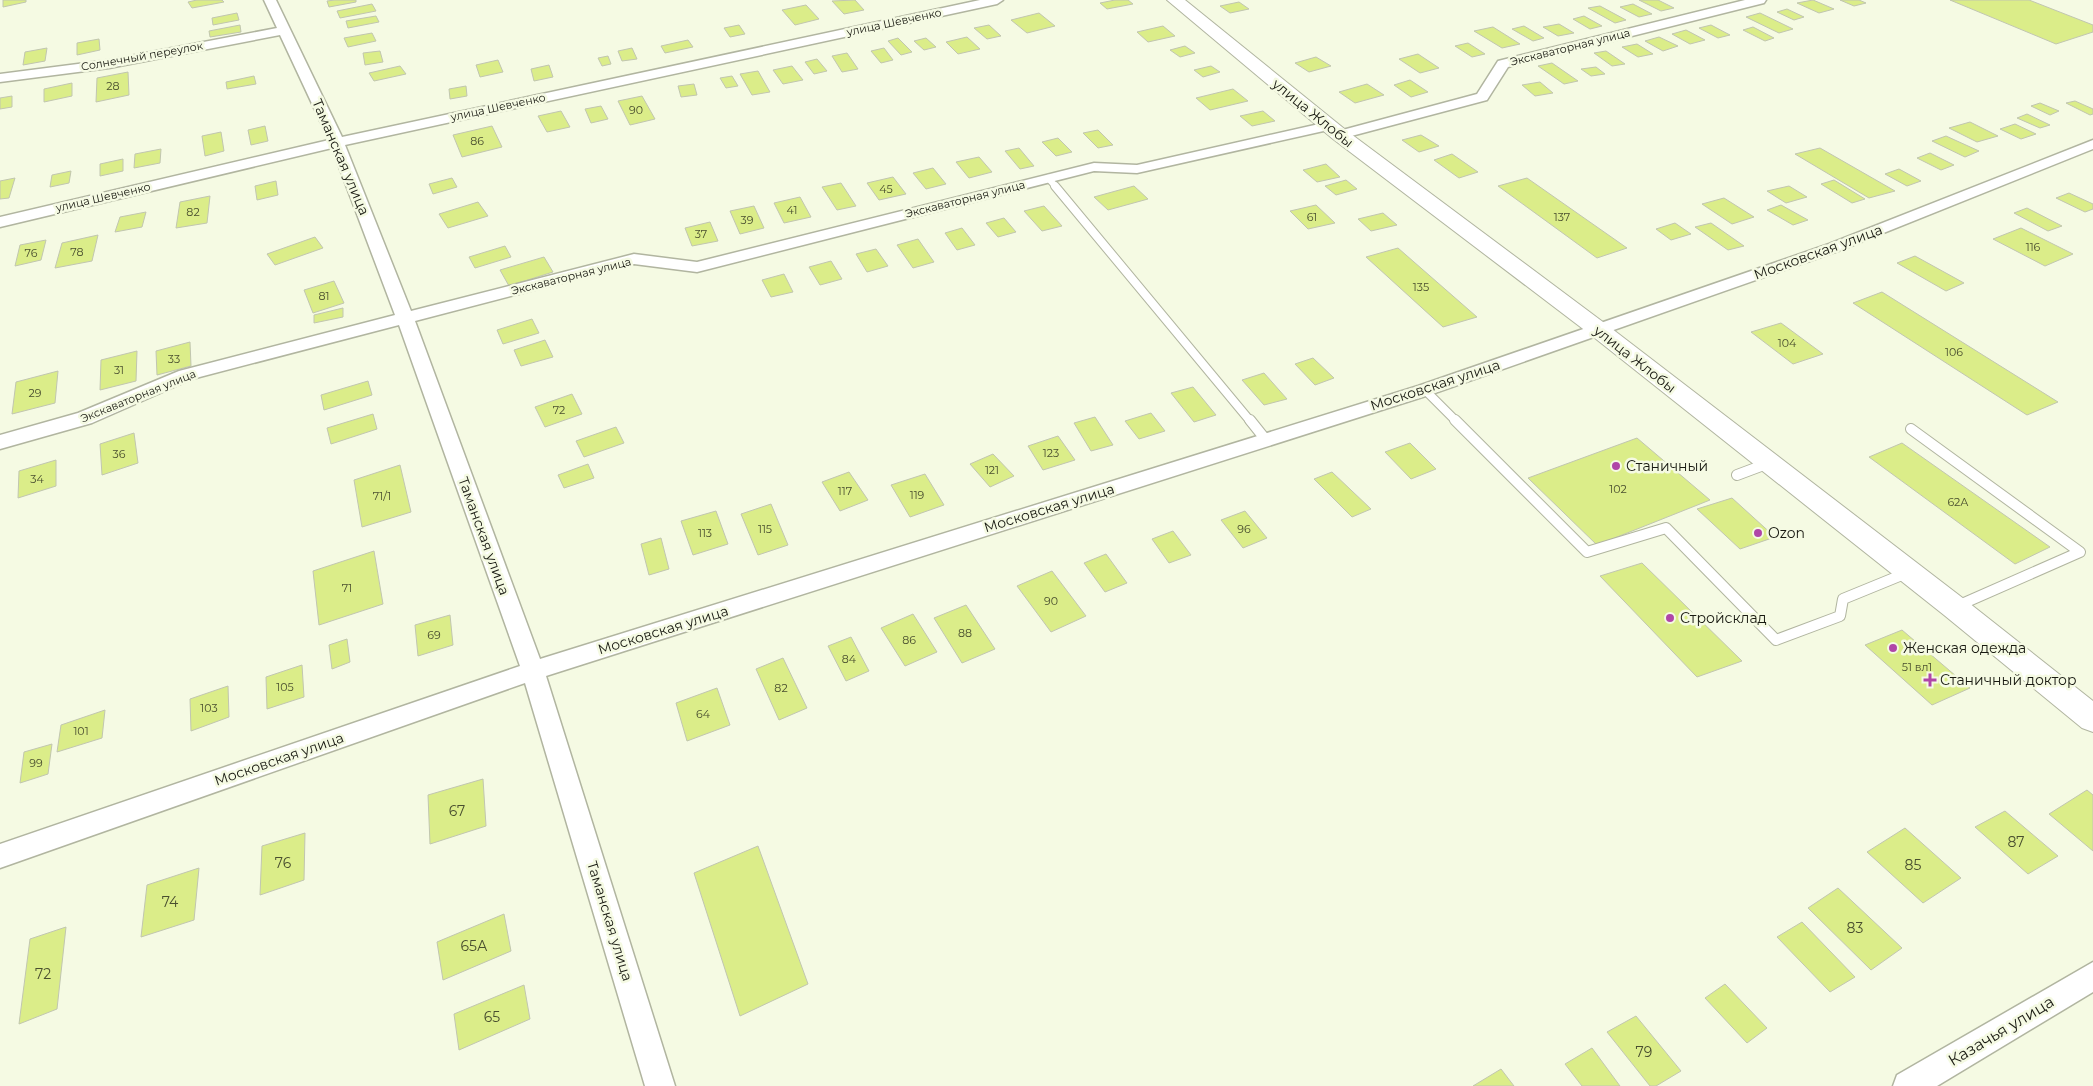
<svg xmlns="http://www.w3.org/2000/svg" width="2093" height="1086" viewBox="0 0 2093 1086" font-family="Montserrat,sans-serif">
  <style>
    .building { fill: #dbed89; stroke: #c1c6b0 }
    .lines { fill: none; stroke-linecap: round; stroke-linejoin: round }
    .lane-far2-casing { stroke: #b1b5a0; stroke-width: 8 }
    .lane-far1-casing { stroke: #b1b5a0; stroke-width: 10 }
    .lane-casing { stroke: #b1b5a0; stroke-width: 12 }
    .street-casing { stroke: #b1b5a0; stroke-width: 3 }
    .secondary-casing { stroke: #b1b5a0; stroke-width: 2 }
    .lane-far2 { stroke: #fff; stroke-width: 6 }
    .lane-far1 { stroke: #fff; stroke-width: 8 }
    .lane { stroke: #fff; stroke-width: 10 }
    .street { fill: #fff; fill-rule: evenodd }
    .secondary { fill: #fff; fill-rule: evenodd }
    .poi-dot { fill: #b046a8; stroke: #f5fae3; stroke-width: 2 }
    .labels { text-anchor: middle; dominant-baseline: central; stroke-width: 5; stroke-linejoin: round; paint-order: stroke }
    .far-street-label { font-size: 11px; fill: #181911; stroke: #f5fae3 }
    .number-label { font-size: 11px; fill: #494e2f }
    .street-label { font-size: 14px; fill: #181911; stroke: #f5fae3 }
    .poi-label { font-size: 14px; fill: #181911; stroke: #f5fae3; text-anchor: start }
    .near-number-label { font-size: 14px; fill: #494e2f }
    .near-street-label { font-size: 16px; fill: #181911; stroke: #f5fae3 }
  </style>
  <rect width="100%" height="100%" fill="#f5fae3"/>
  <path class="building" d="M3,0H26V2L3,7Z
    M197,0H222L224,2L192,8L188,2Z
    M335,0H356V2L329,7L327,1Z
    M855,0L864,10L844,14L832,1Z
    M1115,0H1128L1133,4L1107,9L1100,3Z
    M1639,0H1658L1674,8L1661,11Z
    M1813,0L1834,9L1819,13L1797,3Z
    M1840,0H1859L1866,3L1854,6Z
    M1950,0H2029L2093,25V32L2056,44Z
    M1239,2L1249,9L1230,13L1220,6Z
    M372,4L376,11L340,18L337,11Z
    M1633,4L1652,14L1639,17L1620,7Z
    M806,5L819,19L795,25L782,10Z
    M1600,6L1626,20L1615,23L1588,8Z
    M1787,9L1804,17L1794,20L1777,12Z
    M237,13L239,20L213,25L212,18Z
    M1039,13L1055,26L1027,33L1011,20Z
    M1760,13L1793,29L1779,33L1746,17Z
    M376,16L379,22L348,28L346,21Z
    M1584,16L1602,26L1590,29L1573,19Z
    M1559,24L1574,33L1558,36L1543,27Z
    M240,25L241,32L210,37L209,31Z
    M739,25L745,34L730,37L724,28Z
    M989,25L1001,36L987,39L974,28Z
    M1711,25L1730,35L1718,38L1699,28Z
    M1163,26L1175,36L1148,42L1137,32Z
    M1524,26L1544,38L1533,41L1512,29Z
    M1493,27L1520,44L1502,48L1474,31Z
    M1753,27L1774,38L1765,41L1743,30Z
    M1686,30L1705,40L1690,44L1672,34Z
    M372,33L376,41L348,47L344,38Z
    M967,37L980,49L958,54L946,42Z
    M1659,37L1678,46L1663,51L1645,41Z
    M898,38L912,52L901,55L888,41Z
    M926,38L936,47L924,50L914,41Z
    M99,39L100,50L77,55V43Z
    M688,40L693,47L665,53L661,46Z
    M1468,43L1485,54L1472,57L1455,46Z
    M1637,44L1653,54L1638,57L1622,47Z
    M1185,46L1195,53L1180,57L1170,50Z
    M47,48L45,61L23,65L25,52Z
    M632,48L637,59L622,61L618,51Z
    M884,48L893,60L881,63L871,51Z
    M380,51L383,62L365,65L363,53Z
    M1606,51L1625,64L1612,66L1594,53Z
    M847,53L858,69L842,72L832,56Z
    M1418,54L1439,68L1420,73L1399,59Z
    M608,56L611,64L602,66L598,58Z
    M1316,57L1331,66L1309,72L1295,63Z
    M817,59L827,71L814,74L805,62Z
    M498,60L503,72L480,77L476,65Z
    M1552,63L1578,81L1564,84L1538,66Z
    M549,65L553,77L534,81L531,69Z
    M400,66L406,74L374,81L369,73Z
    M792,66L803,80L783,84L773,70Z
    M1211,66L1220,72L1203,77L1194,70Z
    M1596,67L1605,74L1591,76L1581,69Z
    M758,71L770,92L752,95L740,74Z
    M128,72L129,95L96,102L97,78Z
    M254,76L256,84L227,89L226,82Z
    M732,76L738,86L726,88L720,78Z
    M1410,80L1428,92L1411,97L1394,85Z
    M1540,82L1553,93L1535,96L1522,85Z
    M72,83V96L44,102V89Z
    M694,84L697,95L681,97L678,86Z
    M1367,84L1384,95L1355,103L1339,92Z
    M466,86L467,96L450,99L449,89Z
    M1233,89L1248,101L1210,110L1196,98Z
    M12,96V107L0,109V98Z
    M642,96L655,119L630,125L618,101Z
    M2075,101L2093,109V114L2090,115L2066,103Z
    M2040,103L2059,111L2050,115L2031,106Z
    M601,106L608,119L591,123L585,109Z
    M561,111L570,127L547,132L538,116Z
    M1263,111L1275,121L1252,126L1240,116Z
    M2027,114L2050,125L2040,128L2017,118Z
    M1970,122L1998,136L1977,142L1949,128Z
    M2015,124L2036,134L2021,139L2000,129Z
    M265,126L268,141L251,145L248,130Z
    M492,126L502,147L462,157L453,135Z
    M1098,130L1113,145L1098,148L1083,133Z
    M221,132L224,151L205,156L202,136Z
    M1421,135L1439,146L1419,152L1402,140Z
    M1946,136L1979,151L1965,157L1932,141Z
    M1058,138L1072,152L1056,156L1042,142Z
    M1019,148L1034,166L1020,169L1005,151Z
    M1820,148L1895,191L1869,198L1795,154Z
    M161,149L160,163L134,168L135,154Z
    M1930,153L1954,165L1941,170L1917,158Z
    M1452,154L1478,172L1459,178L1434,160Z
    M979,157L992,172L969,178L956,162Z
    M123,159V171L100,176V164Z
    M1326,164L1340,177L1317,182L1303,170Z
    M933,168L946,184L926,189L913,173Z
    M1899,169L1921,181L1907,186L1885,174Z
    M71,171L69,183L50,187L52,175Z
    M893,177L906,194L879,200L867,183Z
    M15,178L9,198L0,199V181Z
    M452,178L457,187L433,194L429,184Z
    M1527,178L1627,248L1597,258L1498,186Z
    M1346,180L1357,189L1336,195L1325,186Z
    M1834,180L1865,199L1852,203L1821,184Z
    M276,181L278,195L257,200L255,186Z
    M841,183L856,206L837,210L822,187Z
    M1134,186L1148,199L1108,210L1094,197Z
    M1789,186L1807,197L1786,203L1767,191Z
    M2069,193L2093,204V209L2085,212L2056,198Z
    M210,196L207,223L176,228L180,202Z
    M800,197L811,217L784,223L774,203Z
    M1724,198L1754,217L1732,224L1702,204Z
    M478,202L488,216L448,228L439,214Z
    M1316,205L1335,223L1308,229L1290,211Z
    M1781,205L1808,220L1793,225L1767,210Z
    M754,206L764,228L740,234L730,211Z
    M1044,206L1062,226L1042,231L1024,211Z
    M2027,208L2062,226L2048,231L2014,213Z
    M146,212L142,227L115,232L120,217Z
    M1383,213L1397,225L1371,231L1358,219Z
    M1004,218L1016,232L998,237L986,223Z
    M710,222L718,241L692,246L685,228Z
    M1675,223L1691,234L1671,240L1656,229Z
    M1711,223L1744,246L1728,250L1695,227Z
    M962,228L975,245L957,250L945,233Z
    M2021,228L2073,254L2045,266L1993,239Z
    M98,235L92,261L55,268L62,243Z
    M315,237L323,248L275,265L267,254Z
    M918,239L934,262L913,268L897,245Z
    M46,240L41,260L15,266L20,245Z
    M505,246L511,257L475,268L469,257Z
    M1398,248L1477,317L1443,327L1366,257Z
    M876,249L888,266L867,272L856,254Z
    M1915,256L1964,283L1946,291L1897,263Z
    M544,257L553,272L509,286L500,270Z
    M831,261L842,279L820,285L809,267Z
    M784,274L793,292L771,297L762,280Z
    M334,281L344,303L313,313L304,290Z
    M1882,292L2058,402L2027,415L1853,303Z
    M343,308V317L314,323V315Z
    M532,319L539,333L503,344L497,330Z
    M1781,323L1823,354L1793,364L1751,332Z
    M545,340L553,357L521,366L514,350Z
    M190,342L191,366L157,375L156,351Z
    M137,351L136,381L100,390L101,360Z
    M1313,358L1334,378L1315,385L1295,364Z
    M58,371L55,403L12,414L16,382Z
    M1264,373L1287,399L1264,405L1242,380Z
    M368,381L372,395L324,410L321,395Z
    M1193,387L1216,415L1194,422L1171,393Z
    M572,394L582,414L545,427L535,407Z
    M1151,413L1165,431L1139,439L1125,421Z
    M373,414L377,429L331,444L327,428Z
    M1095,417L1113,445L1091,451L1074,423Z
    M616,427L624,443L584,457L576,441Z
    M134,433L138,463L102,475L100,444Z
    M1058,436L1075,460L1043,470L1028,446Z
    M1637,438L1710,500L1597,545L1528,478Z
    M1410,443L1436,469L1411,479L1385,452Z
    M1902,443L2050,547L2015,564L1869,457Z
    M993,454L1014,476L990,487L970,464Z
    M56,460V486L18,498L19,471Z
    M588,464L594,478L564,488L558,475Z
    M400,465L411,512L362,527L354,480Z
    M849,472L868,500L840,511L822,482Z
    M1332,472L1371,509L1352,517L1314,479Z
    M925,474L944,505L910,517L891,485Z
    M1732,498L1775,537L1740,549L1697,509Z
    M771,504L788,545L758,555L741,514Z
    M716,511L728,544L693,555L681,521Z
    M1245,511L1267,538L1243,548L1221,520Z
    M1173,531L1191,555L1169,563L1152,539Z
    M661,538L669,569L649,575L641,544Z
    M374,551L383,604L319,625L313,571Z
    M1106,554L1127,583L1105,592L1084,563Z
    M1642,563L1742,661L1697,677L1600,576Z
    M1052,571L1086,616L1051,632L1017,586Z
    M966,605L995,649L962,663L934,618Z
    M913,614L937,652L905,666L881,628Z
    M450,615L453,645L418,656L415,625Z
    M1902,630L1970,688L1932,705L1865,645Z
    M851,637L869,671L846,681L828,646Z
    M347,639L350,662L332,669L329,645Z
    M783,658L807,708L779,720L756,669Z
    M302,665L304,697L267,709L266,677Z
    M228,686L229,717L191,731L190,699Z
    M717,688L730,725L687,741L676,703Z
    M105,710L102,738L57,752L61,725Z
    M52,744L48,774L20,783L24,752Z
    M483,779L486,826L430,844L428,795Z
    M2087,790L2093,795V851L2049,814Z
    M2005,811L2058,856L2028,874L1975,827Z
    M1905,828L1961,878L1923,903L1867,852Z
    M305,833L304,880L260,895L262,846Z
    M758,846L808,984L740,1016L694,873Z
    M199,868L194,920L141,937L147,885Z
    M1838,888L1902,948L1871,970L1808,908Z
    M504,914L511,951L443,980L437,942Z
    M1802,922L1855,977L1830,992L1777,937Z
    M66,927L57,1009L19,1024L30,939Z
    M1725,984L1767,1028L1747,1043L1705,998Z
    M524,985L530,1019L459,1050L454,1014Z
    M1636,1016L1681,1071L1656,1086H1650L1607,1032Z
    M1592,1048L1620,1086H1582L1565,1064Z
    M1501,1069L1514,1086H1473Z"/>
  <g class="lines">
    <g class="lane-far2-casing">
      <path id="lane-far2" d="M1048,178L1056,187"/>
    </g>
    <g class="lane-far1-casing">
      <path id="lane-far1" d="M1055,186L1251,422
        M1425,390L1457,422"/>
    </g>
    <g class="lane-casing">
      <path id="lane" d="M1250,420L1266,440
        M1455,420L1587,552L1666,528L1776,640L1840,616L1843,599L1909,572
        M1911,429L2080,552L1955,607
        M1737,475L1769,463"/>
    </g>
    <g class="street-casing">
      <path id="street" d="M264,0H276L342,137L980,0H1003L997,4L345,145L411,311L634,254L697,262L1094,163L1137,165L1328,122L1333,123L1335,126L1333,129L1328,130L1137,173L1094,171L697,272L634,264L415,321L540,659L1418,386L1829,244L2093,140V149L1841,250L1432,394L546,676L675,1086H645L525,683L0,868V844L520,666L399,325L192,379L92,423L0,449V435L78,413L179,371L395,315L332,148L0,227V217L329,140L280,35L109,68L0,82V74L109,60L277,28Z
        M1745,0H1766L1764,3L1508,67L1487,100L1340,139L1335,138L1333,135L1335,132L1477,94L1498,61Z
        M2093,962V992L1937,1086H1893L1897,1075Z"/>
    </g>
    <g class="secondary-casing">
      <path id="secondary" d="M1167,0H1185L1347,131L1607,325L1964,599L2093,701V732L2082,728L1944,615L1591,335L1333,139Z"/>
    </g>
    <use href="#lane-far2" class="lane-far2"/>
    <use href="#lane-far1" class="lane-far1"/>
    <use href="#lane" class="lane"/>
    <use href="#street" class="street"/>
    <use href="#secondary" class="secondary"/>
  </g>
  <g class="poi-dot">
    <circle cx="1616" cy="466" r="5"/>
    <circle cx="1758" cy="533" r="5"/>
    <circle cx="1670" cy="618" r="5"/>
    <circle cx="1893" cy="648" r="5"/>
    <path d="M1927.5 672.5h5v5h5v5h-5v5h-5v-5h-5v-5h5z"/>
  </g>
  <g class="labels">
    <g class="far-street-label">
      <text transform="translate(894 22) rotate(-12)">улица Шевченко</text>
      <text transform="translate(1570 47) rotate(-14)">Экскаваторная улица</text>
      <text transform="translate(142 56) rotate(-10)">Солнечный переулок</text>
      <text transform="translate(498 107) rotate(-12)">улица Шевченко</text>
      <text transform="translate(103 197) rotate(-13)">улица Шевченко</text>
      <text transform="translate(965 199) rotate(-14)">Экскаваторная улица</text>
      <text transform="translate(571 276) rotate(-14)">Экскаваторная улица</text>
      <text transform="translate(138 396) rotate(-22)">Экскаваторная улица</text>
    </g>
    <g class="number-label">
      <text x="113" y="86">28</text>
      <text x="636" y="110">90</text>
      <text x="477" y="141">86</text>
      <text x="886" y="189">45</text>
      <text x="792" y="210">41</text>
      <text x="193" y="212">82</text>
      <text x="1312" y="217">61</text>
      <text x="1562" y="217">137</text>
      <text x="747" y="220">39</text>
      <text x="701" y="234">37</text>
      <text x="2033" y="247">116</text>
      <text x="77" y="252">78</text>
      <text x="31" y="253">76</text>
      <text x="1421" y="287">135</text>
      <text x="324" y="296">81</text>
      <text x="1787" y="343">104</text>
      <text x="1954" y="352">106</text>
      <text x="174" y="359">33</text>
      <text x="119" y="370">31</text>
      <text x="35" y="393">29</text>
      <text x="559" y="410">72</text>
      <text x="1051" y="453">123</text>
      <text x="119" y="454">36</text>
      <text x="992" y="470">121</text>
      <text x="37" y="479">34</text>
      <text x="1618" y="489">102</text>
      <text x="845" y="491">117</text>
      <text x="917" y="495">119</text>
      <text x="382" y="496">71/1</text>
      <text x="1958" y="502">62А</text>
      <text x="765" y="529">115</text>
      <text x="1244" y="529">96</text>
      <text x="705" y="533">113</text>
      <text x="347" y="588">71</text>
      <text x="1051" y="601">90</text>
      <text x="965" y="633">88</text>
      <text x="434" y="635">69</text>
      <text x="909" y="640">86</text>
      <text x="849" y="659">84</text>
      <text x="1917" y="667">51 вл1</text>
      <text x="285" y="687">105</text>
      <text x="781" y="688">82</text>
      <text x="209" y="708">103</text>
      <text x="703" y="714">64</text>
      <text x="81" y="731">101</text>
      <text x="36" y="763">99</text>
    </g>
    <g class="street-label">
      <text transform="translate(1313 113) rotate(39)">улица Жлобы</text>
      <text transform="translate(341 157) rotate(67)">Таманская улица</text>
      <text transform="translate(1818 252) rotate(-20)">Московская улица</text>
      <text transform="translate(1635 359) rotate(38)">улица Жлобы</text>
      <text transform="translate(1435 385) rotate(-18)">Московская улица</text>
      <text transform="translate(1049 508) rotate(-17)">Московская улица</text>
      <text transform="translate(484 536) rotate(70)">Таманская улица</text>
      <text transform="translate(663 630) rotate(-17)">Московская улица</text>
      <text transform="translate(279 759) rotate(-19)">Московская улица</text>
      <text transform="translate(610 921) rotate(73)">Таманская улица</text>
    </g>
    <g class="poi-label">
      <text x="1626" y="466">Станичный</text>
      <text x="1768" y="533">Ozon</text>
      <text x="1680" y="618">Стройсклад</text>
      <text x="1903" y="648">Женская одежда</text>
      <text x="1940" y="680">Станичный доктор</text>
    </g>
    <g class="near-number-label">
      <text x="457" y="811">67</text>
      <text x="2016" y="842">87</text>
      <text x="283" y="863">76</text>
      <text x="1913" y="865">85</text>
      <text x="170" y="902">74</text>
      <text x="1855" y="928">83</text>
      <text x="474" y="946">65А</text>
      <text x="43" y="974">72</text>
      <text x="492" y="1017">65</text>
      <text x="1644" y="1052">79</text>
    </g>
    <g class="near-street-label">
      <text transform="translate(2001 1031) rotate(-31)">Казачья улица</text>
    </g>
  </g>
</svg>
